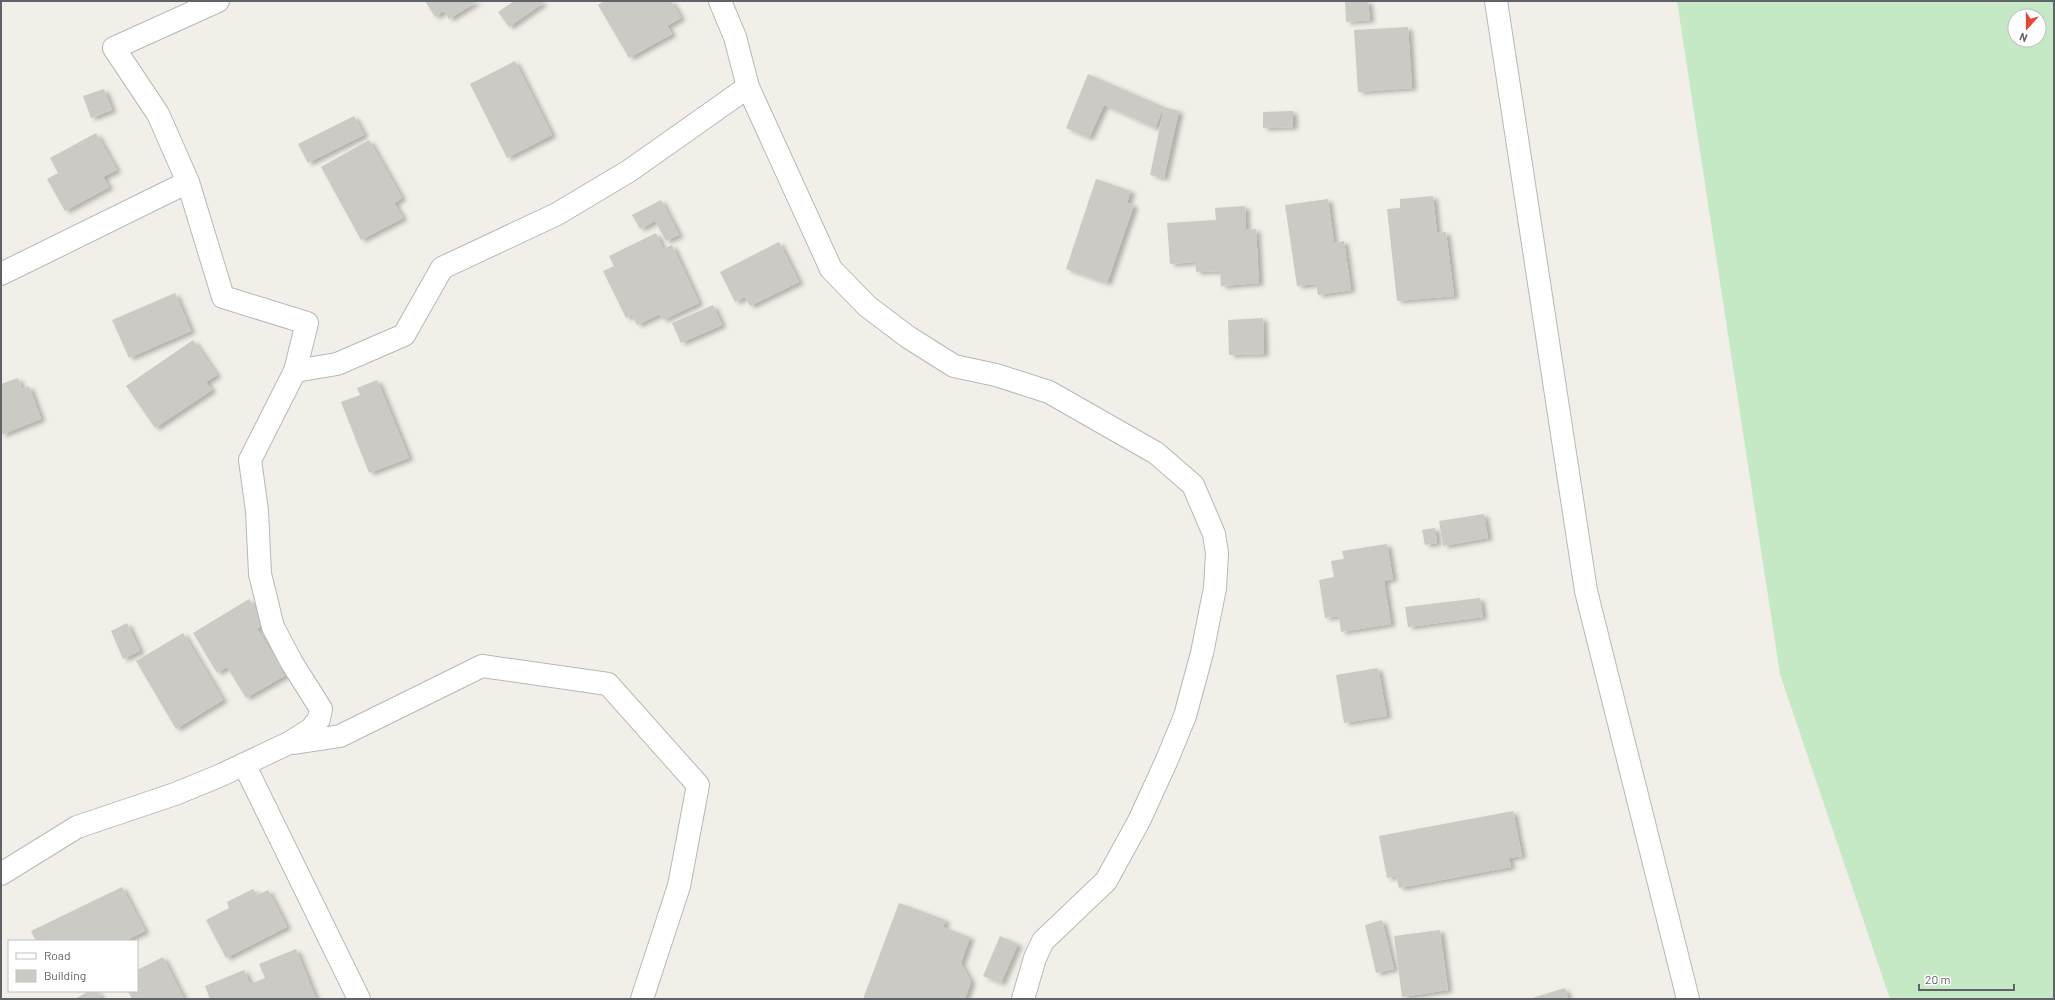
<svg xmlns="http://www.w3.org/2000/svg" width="2055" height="1000" viewBox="0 0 2055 1000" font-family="Barlow,sans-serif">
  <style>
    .grass { fill: #c5e8c5; fill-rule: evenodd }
    .building { fill: #cccac5; filter: url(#shadow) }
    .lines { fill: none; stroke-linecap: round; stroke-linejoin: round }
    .street-casing { stroke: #b5b8bc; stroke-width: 24 }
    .street { stroke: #fff; stroke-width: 22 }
  </style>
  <defs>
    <filter id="shadow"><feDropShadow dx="4.5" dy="2.5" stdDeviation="2" flood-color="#0004"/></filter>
  </defs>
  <rect width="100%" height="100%" fill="#f1efe8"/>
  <path class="grass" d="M1677,1H2054V999H1890L1780,674ZM2015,16H2039V40H2015Z"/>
  <path class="building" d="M425,1H478L449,19L444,11L435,17Z
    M514,1H542L543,3L509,27L498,12Z
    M604,1H671L681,18L667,26L672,34L629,58L598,5Z
    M1345,1H1368L1370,20L1346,22Z
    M1408,27L1412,88L1358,92L1354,30Z
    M515,61L552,135L507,158L470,84Z
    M1088,74L1164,107L1155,128L1104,105L1089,138L1066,128Z
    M104,89L112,110L91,118L83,96Z
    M1164,107L1179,111L1164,178L1150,175Z
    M1293,111V127L1263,128V112Z
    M354,116L364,135L308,163L298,144Z
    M96,133L117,170L103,177L109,187L65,211L47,179L58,173L50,158Z
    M369,140L402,198L394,203L403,218L361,240L321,167Z
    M1096,179L1131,191L1127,203L1134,205L1107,283L1066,269Z
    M1433,196L1437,233L1446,232L1454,296L1397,301L1387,209L1400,208V199Z
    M1328,199L1334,243L1344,241L1351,290L1318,295L1316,284L1297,286L1285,205Z
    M661,200L679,235L666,241L655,221L640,229L632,215Z
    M1245,206L1246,230L1256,229L1259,283L1221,286L1220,271L1196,272L1195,262L1170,264L1167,223L1216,220L1215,208Z
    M656,233L663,249L672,245L699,303L663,320L660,314L637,325L632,315L626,318L603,271L614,266L609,256Z
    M779,242L799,282L750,306L745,297L735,302L720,272Z
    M175,293L191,331L129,358L112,320Z
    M713,305L722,325L681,343L672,323Z
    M1263,318L1264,354L1229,355L1228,320Z
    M193,340L217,375L206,382L212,390L155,428L126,386Z
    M18,378L22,389L29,386L41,419L1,435V384Z
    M377,380L409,458L369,473L341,402L360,395L357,388Z
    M1484,514L1488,538L1443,546L1439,521Z
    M1435,528L1437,543L1425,545L1422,530Z
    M1387,544L1393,579L1384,581L1391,624L1341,632L1339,616L1325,618L1319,580L1334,577L1331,561L1344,559L1342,551Z
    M1480,598L1483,617L1408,627L1405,607Z
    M249,599L264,624L257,629L286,675L246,698L227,667L217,673L193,633Z
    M127,623L140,651L123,659L111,631Z
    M183,633L223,700L176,729L136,661Z
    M1378,668L1387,716L1344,723L1336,675Z
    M1513,811L1522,856L1509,858L1511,867L1399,888L1396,876L1387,878L1379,836Z
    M122,887L145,931L125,941H36L31,931Z
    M253,889L257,895L268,890L287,927L226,958L206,920L229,908L227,902Z
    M899,903L946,920L943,927L970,937L961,963L971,982L965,999H863Z
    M1382,920L1394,969L1376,973L1365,925Z
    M1440,930L1448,990L1402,997L1394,936Z
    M1000,936L1018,944L1001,983L983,976Z
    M296,949L316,999H210L205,986L244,970L250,984L265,978L259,964Z
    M163,957L184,999H132L128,991H137V970Z
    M1565,988L1568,999H1529Z
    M89,991H97L102,999H75Z"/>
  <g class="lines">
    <g class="street-casing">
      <path id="street" d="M720,1L735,37L748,87L831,269L867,306L908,337L954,366L996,375L1049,392L1156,453L1193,485L1214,534L1217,553L1215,588L1202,653L1185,716L1166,762L1139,821L1106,881L1043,941L1035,958L1023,999
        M1496,1L1586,591L1688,999
        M1,274L188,182
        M295,371L337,364L404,335L442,268L557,214L629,171L748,87
        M294,743L340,736L482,666L608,684L698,785L679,886L642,999
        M244,764L359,999
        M1,874L77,827L175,794L219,776L289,743L311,729L319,719L321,709L292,663L273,627L260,574L257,511L250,460L295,371L307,323L223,297L188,182L158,114L114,48L218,1"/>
    </g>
    <use href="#street" class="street"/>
  </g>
  <rect width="2055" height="1000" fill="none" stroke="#5f6368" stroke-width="4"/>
  <rect x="8" y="940" width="130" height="52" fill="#ffffff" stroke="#bfc1c3"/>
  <rect x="16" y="953" width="20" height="6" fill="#ffffff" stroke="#bfc1c3"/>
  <text x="44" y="960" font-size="12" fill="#5f6368">Road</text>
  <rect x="16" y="970" width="20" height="12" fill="#cccac5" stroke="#bfc1c3"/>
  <text x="44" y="980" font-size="12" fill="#5f6368">Building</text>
  <g transform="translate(2027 28) rotate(201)"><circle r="19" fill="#ffffff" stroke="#bfc1c3"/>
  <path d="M0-3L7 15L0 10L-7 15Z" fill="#ea4335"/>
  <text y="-6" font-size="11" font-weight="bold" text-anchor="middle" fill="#5f6368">N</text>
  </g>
  <path d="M1919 984v6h95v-6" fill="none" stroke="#5f6368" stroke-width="2"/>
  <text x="1925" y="984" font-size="12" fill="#5f6368" stroke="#ffffff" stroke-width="3" paint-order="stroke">20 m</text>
</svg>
